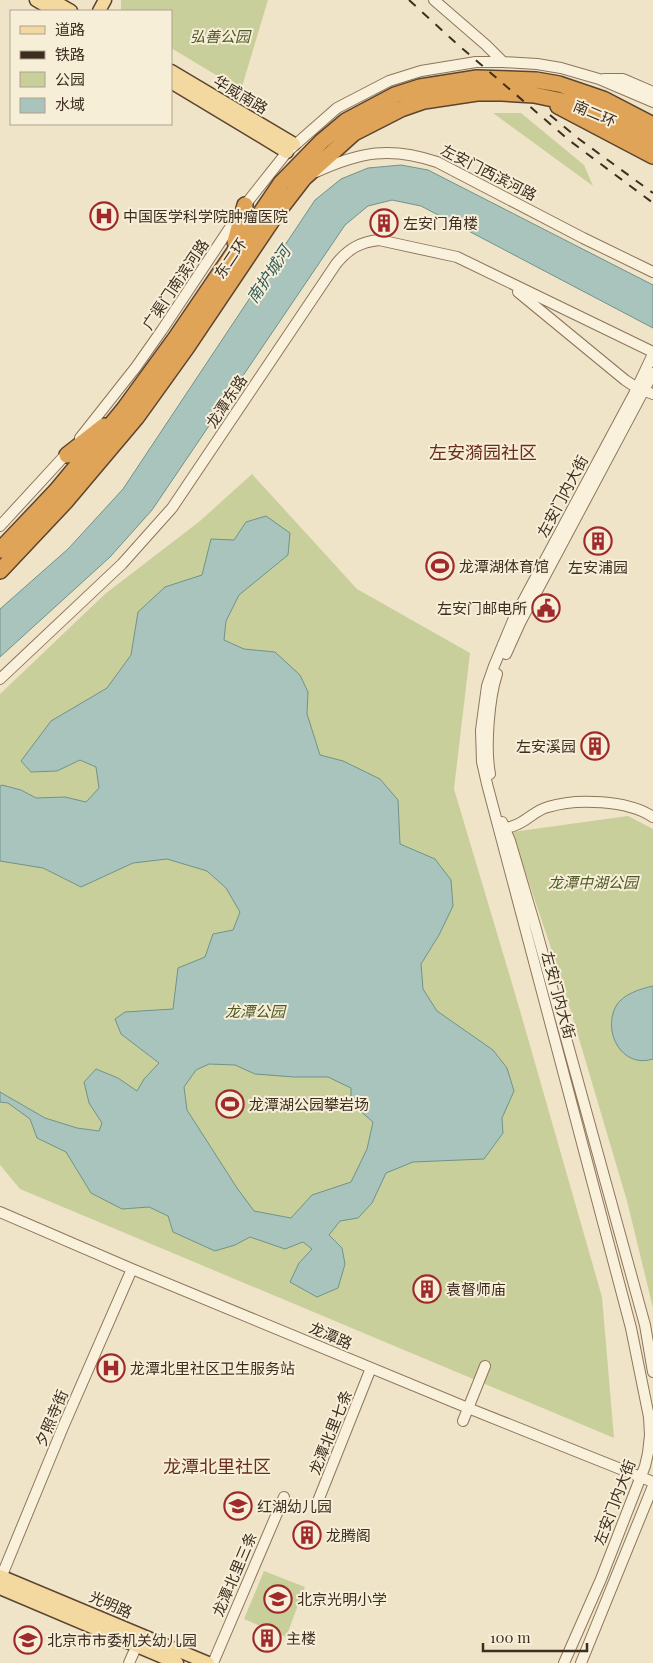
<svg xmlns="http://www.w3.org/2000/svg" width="653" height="1663" viewBox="0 0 653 1663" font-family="'Playfair Display','Noto Sans SC',serif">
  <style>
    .green { fill: #c9cf9b }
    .water { fill: #a9c4bc; stroke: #6f938a; fill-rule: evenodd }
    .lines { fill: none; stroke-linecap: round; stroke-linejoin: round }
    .minor-casing { stroke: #8d765c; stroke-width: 12 }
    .major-casing { stroke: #5b4430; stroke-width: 15 }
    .highway-casing { stroke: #5b4430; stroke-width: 18 }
    .minor { stroke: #faf1dc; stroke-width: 10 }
    .major { stroke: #f3d9a0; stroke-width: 12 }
    .highway { stroke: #e0a458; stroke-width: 15 }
    .rail { stroke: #3d2e20; stroke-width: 2; stroke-dasharray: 9 9; stroke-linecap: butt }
    .labels { text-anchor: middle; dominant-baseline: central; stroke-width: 4; stroke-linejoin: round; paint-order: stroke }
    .park-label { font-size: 15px; font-style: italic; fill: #4d5a26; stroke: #f7eed8 }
    .street-label { font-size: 15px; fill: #3d2e20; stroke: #f7eed8 }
    .poi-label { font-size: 15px; fill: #3d2e20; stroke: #f7eed8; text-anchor: start }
    .water-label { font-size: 16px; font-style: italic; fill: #2f5d5a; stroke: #f7eed8 }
    .quarter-label { font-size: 18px; fill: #6b2e1e; stroke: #f7eed8 }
  </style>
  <rect width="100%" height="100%" fill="#f0e4c8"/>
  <path class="green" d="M121,0H268L241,90L171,48V11H121Z
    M493,113H521L584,165L593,186Z
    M252,474L357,589L470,653L454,789L519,1007L602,1297L614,1438L20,1189L0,1165V694L105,594L200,521Z
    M628,816L653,829V1308L627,1201L561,978L512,832Z
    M264,1571L305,1587L286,1637L244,1619Z"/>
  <path class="water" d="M401,165L428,170L653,285V328L421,206L392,200L368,206L345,225L152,510L110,557L0,657V609L68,549L123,489L315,200L341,179L368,168Z
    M266,516L290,533L288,555L239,595L226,621L224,640L244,649L275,652L300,675L308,692L307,714L320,755L343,761L380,779L398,800L400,844L435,859L451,880L453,906L439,935L421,964L423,989L437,1011L493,1050L507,1068L514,1091L502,1118L503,1133L484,1159L413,1162L386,1173L372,1203L358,1218L340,1221L329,1235L342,1248L345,1264L338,1288L317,1297L290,1282L299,1263L312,1249L303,1242L285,1249L250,1237L235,1245L215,1251L173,1232L168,1216L149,1207L122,1209L91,1193L66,1152L37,1138L30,1119L8,1103L0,1102V1092L45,1118L77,1128L99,1131L102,1123L89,1103L84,1082L96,1069L118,1078L137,1091L144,1079L159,1063L121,1034L115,1019L125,1012L173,1009L178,968L205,957L213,934L233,930L240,912L226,888L207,871L167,859L133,863L81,887L43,868L0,861V786L2,785L21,790L36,798L65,797L86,802L99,788L96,767L80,760L57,771L31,772L21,761L51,721L107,688L131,655L138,612L165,587L202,575L211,539L234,540L246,522ZM209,1064L235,1065L255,1074L294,1077H328L351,1088V1103L373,1122L367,1149L351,1182L312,1195L291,1218L254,1211L237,1188L187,1110L184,1087L196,1070Z
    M653,986V1059C622,1069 602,1032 616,1006C623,994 640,989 653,986Z"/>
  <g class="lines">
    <g class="minor-casing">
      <path id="minor" d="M434,0L486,45L503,62
        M604,79H623L653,92
        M316,172C360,152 390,146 437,162L583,238L653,272
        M518,292L625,380L637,388L653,394
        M80,438L136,367L162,330L245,205L287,152L337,108L389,81L421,71L476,62H503L537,64L561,68L599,79L653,102
        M0,526L69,451
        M506,654L520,623L653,373
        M0,679L122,564L172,508L336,264C348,249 360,242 379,240L457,257L653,352
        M490,774C485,748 489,698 497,674
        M502,822L510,841L536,929L645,1325L653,1372
        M500,830C506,828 512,827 518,824C529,819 536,810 548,807C576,798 628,800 653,817
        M0,1212L132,1269L468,1408L653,1482
        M463,1421L485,1366
        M316,1506L371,1368
        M0,1580L63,1427L132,1269
        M129,1663L137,1645
        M213,1663L284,1497
        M564,1663L601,1579L645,1466L648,1453L650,1435L649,1417L631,1328L487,784L482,762L481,730L487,686L494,666L514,618L635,392L653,354
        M581,1663L653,1486"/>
    </g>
    <g class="major-casing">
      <path id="major" d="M36,0L55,11
        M52,0L71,11
        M99,11L105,0
        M171,71L294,144
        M171,82L287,152
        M0,1576L208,1663
        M0,1588L177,1663"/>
    </g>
    <g class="highway-casing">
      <path id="highway" d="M558,106L653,156
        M235,242L245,205
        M67,455L104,426
        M0,550L56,491L124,409L175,339L281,183L321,142L346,121L395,95L420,87L477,78L536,80L559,84L603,99L653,125
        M0,571L66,501L136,418L187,347L277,213L304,178L354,133L401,109L424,101L477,93H502L534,95L577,104L597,112L653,141"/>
    </g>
    <use href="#minor" class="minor"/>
    <use href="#major" class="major"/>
    <use href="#highway" class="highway"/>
    <path class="rail" d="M409,0L457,44L570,141L653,203
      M550,115L579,139L653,193"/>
  </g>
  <defs>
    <g id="hospital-ring" transform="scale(1.4375)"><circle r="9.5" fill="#f7eed8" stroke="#9e2a2b" stroke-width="1.5"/><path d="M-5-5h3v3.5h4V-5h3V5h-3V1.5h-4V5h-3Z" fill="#9e2a2b"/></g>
    <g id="building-ring" transform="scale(1.4375)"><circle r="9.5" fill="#f7eed8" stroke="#9e2a2b" stroke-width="1.5"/><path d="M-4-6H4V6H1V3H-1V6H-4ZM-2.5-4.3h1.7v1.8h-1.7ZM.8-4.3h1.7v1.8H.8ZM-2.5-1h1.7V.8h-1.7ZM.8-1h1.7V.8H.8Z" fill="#9e2a2b"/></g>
    <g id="stadium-ring" transform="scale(1.4375)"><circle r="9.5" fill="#f7eed8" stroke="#9e2a2b" stroke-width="1.5"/><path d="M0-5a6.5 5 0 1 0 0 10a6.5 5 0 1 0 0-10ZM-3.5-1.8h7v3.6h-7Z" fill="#9e2a2b"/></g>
    <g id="civic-ring" transform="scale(1.4375)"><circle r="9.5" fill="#f7eed8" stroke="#9e2a2b" stroke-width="1.5"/><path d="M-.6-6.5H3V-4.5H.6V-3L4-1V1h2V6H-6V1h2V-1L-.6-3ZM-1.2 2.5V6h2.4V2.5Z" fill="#9e2a2b"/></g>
    <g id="school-ring" transform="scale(1.4375)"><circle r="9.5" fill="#f7eed8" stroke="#9e2a2b" stroke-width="1.5"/><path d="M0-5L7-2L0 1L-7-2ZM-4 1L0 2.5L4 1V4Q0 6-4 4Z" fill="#9e2a2b"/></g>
  </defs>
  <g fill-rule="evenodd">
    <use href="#hospital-ring" x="104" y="216"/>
    <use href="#building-ring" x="384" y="223"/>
    <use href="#building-ring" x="598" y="541"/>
    <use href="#stadium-ring" x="440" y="566"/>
    <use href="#civic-ring" x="546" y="608"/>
    <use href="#building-ring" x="595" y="746"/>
    <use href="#stadium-ring" x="230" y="1104"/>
    <use href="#building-ring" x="427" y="1289"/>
    <use href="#hospital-ring" x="111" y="1368"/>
    <use href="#school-ring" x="238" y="1506"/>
    <use href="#building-ring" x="307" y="1535"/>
    <use href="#school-ring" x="278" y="1599"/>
    <use href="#building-ring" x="267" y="1638"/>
    <use href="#school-ring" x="28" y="1640"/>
  </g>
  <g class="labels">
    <g class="park-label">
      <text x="220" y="36">弘善公园</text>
      <text x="593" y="882">龙潭中湖公园</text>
      <text x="255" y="1011">龙潭公园</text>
    </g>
    <g class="street-label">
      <text transform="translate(241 94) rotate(31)">华威南路</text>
      <text transform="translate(595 113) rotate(23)">南二环</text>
      <text transform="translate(489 172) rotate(27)">左安门西滨河路</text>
      <text transform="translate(230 258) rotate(-56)">东二环</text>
      <text transform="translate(175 284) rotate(-56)">广渠门南滨河路</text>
      <text transform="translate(226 401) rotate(-56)">龙潭东路</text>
      <text transform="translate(562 496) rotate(-62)">左安门内大街</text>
      <text transform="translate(559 995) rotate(75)">左安门内大街</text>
      <text transform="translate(331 1335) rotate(23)">龙潭路</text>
      <text transform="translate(51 1418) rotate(-67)">夕照寺街</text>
      <text transform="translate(330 1432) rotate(-68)">龙潭北里七条</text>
      <text transform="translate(614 1502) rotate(-69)">左安门内大街</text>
      <text transform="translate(234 1574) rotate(-67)">龙潭北里三条</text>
      <text transform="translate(111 1604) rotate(23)">光明路</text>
    </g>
    <g class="poi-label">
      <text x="123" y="216">中国医学科学院肿瘤医院</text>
      <text x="403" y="223">左安门角楼</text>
      <text x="459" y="566">龙潭湖体育馆</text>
      <text x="598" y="567" text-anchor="middle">左安浦园</text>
      <text x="527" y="608" text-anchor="end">左安门邮电所</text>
      <text x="576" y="746" text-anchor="end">左安溪园</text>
      <text x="249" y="1104">龙潭湖公园攀岩场</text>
      <text x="446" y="1289">袁督师庙</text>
      <text x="130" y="1368">龙潭北里社区卫生服务站</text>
      <text x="257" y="1506">红湖幼儿园</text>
      <text x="326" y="1535">龙腾阁</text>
      <text x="297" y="1599">北京光明小学</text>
      <text x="286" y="1638">主楼</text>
      <text x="47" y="1640">北京市市委机关幼儿园</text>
    </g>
    <g class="water-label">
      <text transform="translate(268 274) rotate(-56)">南护城河</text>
    </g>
    <g class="quarter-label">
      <text x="483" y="452">左安漪园社区</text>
      <text x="217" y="1466">龙潭北里社区</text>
    </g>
  </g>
  <rect x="10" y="10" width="162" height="115" fill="#f7eed8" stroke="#ada18e"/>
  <rect x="20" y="26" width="25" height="8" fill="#f3d9a0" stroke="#ada18e"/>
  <text x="55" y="35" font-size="15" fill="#3d2e20">道路</text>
  <rect x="20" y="51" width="25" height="8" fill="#3d2e20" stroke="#ada18e"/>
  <text x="55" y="60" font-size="15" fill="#3d2e20">铁路</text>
  <rect x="20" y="72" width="25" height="15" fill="#c9cf9b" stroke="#ada18e"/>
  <text x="55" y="85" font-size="15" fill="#3d2e20">公园</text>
  <rect x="20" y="98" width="25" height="15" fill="#a9c4bc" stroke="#ada18e"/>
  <text x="55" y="110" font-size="15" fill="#3d2e20">水域</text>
  <path d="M483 1643v8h104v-8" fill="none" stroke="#3d2e20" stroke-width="2.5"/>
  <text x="490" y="1643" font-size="15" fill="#3d2e20" stroke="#f7eed8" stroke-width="4" paint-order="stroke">100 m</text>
</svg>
